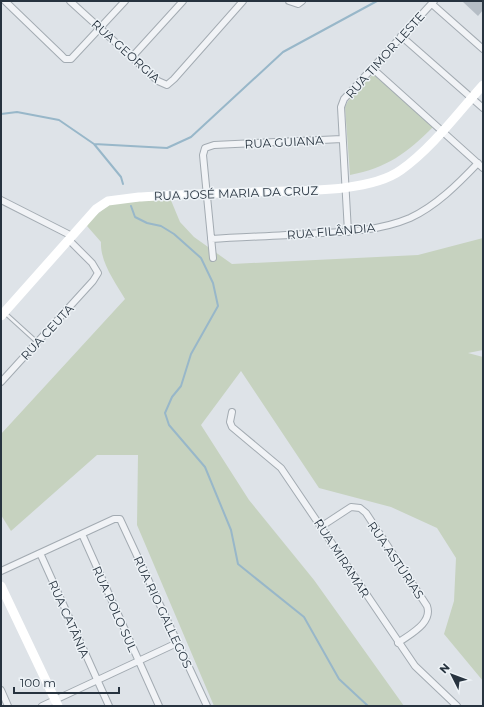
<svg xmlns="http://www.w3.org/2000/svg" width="484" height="707" viewBox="0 0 484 707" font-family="Montserrat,sans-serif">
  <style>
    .green { fill: #c6d2bf }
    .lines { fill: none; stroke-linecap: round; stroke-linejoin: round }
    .stream { stroke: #98b7c9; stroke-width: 2 }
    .building { fill: #b5bdc5 }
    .lane-casing { stroke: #a3abb2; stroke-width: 5 }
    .street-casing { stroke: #a3abb2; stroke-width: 8 }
    .lane { stroke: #f1f3f6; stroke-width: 3 }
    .street { stroke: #f1f3f6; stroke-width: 6 }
    .secondary { stroke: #fff; stroke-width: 9 }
    .labels { text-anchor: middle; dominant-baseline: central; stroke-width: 3; stroke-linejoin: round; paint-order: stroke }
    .street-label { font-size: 12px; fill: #27333f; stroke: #edf2f6 }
  </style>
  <rect width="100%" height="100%" fill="#dee3e8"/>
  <path class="green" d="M374,73L433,127C407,153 387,168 350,175L345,107L348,101Z
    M170,198L180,222L194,237L232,264L418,255L483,238V350L468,353L483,357V681L444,634L454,601L456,558L437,528L391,507L319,488L241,371L201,425L249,500L314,580L404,706H214L137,525L138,455H97L11,531L1,515V434L125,299C115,282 100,262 101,242L87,226L91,219L110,204Z"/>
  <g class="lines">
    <path class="stream" d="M1,114L17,112L59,120L94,144L121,177L123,184
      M94,144L167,148L191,137L283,52L377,1
      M131,206L135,217L147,223L161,226L174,234L201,258L213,283L218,306L191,354L181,386L172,397L165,413L169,425L205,467L231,530L238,564L304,617L339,679L368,706"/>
  </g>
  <path class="building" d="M462,1H483V10L478,16Z"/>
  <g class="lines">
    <g class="lane-casing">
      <path id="lane" d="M5,313L37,342"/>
    </g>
    <g class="street-casing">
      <path id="street" d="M5,1L61,55L65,59H71L125,1
        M70,1L158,81L167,85L174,79L243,1
        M289,1L298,4L302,1
        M432,4L483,49
        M401,36L483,108
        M132,57L183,1
        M373,69L483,168
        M1,200L72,236
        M348,232L341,107L344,99L434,1
        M211,239C242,237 274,236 305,234C340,232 377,232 410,218C436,206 458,184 478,163
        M213,258L203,155L205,148L214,145L342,139
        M1,382L93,281L98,273L92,263L69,240
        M232,412L230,422L232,427L281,468L415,666L457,706
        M322,526L351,507L360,508L366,513L427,606C433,623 410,634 398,643
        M82,534L159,706
        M40,553L109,706
        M1,571L114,519H120L207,706
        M1,690L8,706
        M42,706L177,643"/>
    </g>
    <use href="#lane" class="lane"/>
    <use href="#street" class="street"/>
    <path class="secondary" d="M1,316L96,209L108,201L139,197C177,195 214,193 252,192C292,190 368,194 401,170C432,148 457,114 483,85
      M1,586L58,706"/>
  </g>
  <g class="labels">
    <g class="street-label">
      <text transform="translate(126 51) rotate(42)">RUA GEORGIA</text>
      <text transform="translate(385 55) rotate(-48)">RUA TIMOR LESTE</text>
      <text transform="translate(284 142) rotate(-3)">RUA GUIANA</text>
      <text transform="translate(236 193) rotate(-2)">RUA JOSÉ MARIA DA CRUZ</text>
      <text transform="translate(331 231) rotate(-5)">RUA FILÂNDIA</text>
      <text transform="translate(47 332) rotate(-47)">RUA CEUTA</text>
      <text transform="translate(342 558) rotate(57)">RUA MIRAMAR</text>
      <text transform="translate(396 560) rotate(56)">RUA ASTÚRIAS</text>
      <text transform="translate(115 609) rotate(66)">RUA POLO SUL</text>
      <text transform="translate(163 612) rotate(65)">RUA RIO GALLEGOS</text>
      <text transform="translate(69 619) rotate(66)">RUA CATÂNIA</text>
    </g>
  </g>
  <rect width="484" height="707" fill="none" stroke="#27333f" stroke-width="4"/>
  <g transform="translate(452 675) rotate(312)" stroke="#edf2f6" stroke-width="3" paint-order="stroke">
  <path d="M0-3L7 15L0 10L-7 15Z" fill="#27333f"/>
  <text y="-6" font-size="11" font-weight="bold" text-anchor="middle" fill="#27333f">N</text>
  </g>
  <path d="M14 687v6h105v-6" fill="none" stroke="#27333f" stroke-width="2"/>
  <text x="20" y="687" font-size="12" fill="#27333f" stroke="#edf2f6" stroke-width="3" paint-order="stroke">100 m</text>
</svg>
